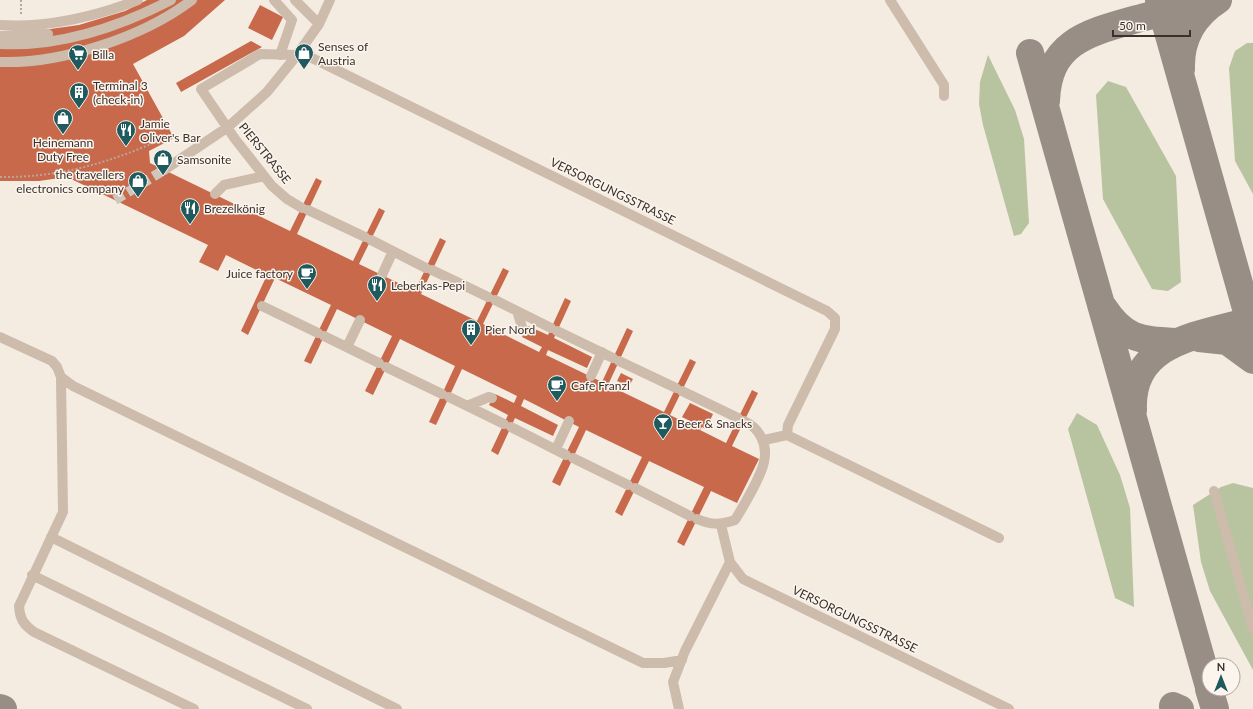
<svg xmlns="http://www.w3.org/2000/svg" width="1253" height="709" viewBox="0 0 1253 709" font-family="Lato,sans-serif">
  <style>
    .green { fill: #b8c4a0 }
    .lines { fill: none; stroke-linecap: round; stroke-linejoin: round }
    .taxiway { stroke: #988e86; stroke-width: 28 }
    .building { fill: #c8694b }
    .minor-tunnel { stroke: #cfc6bd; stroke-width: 10; stroke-dasharray: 10 5; stroke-linecap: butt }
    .path { stroke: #b9a596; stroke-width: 2; stroke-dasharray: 2 2; stroke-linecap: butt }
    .minor { stroke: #cdbbac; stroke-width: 10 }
    .labels { text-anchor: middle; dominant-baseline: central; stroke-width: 3; stroke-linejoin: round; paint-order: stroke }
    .poi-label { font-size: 12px; fill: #3b302b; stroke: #fbf5ee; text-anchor: start }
    .street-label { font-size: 12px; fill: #3b302b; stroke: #fbf5ee }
  </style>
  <rect width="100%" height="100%" fill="#f4ebe1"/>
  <path class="green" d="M1247,43H1253V194L1235,161L1229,68L1235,51Z
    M988,55L1015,110L1024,139L1029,223L1021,234L1014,236L983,125L979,104L980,82Z
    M1108,81L1126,87L1176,176L1181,282L1168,291L1152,289L1103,199L1096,95Z
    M1077,413L1097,425L1120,475L1130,508L1134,607L1115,598L1068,429Z
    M1233,483L1253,488V670L1210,591L1201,562L1193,505L1221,487Z"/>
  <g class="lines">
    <path class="taxiway" d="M1159,0L1253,333
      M1030,53L1209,687
      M1181,69C1180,39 1193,16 1218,0
      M1046,101C1048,42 1087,33 1137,19C1159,13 1182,7 1205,0
      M1103,307C1124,339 1139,340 1175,342
      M1199,338L1227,341L1253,360
      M1133,410C1130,340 1202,335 1253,320
      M1209,689L1215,709
      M1173,706L1180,709
      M0,708L3,709"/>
  </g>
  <path class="building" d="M147,0H225L184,36L133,64L174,138L149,151L150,163L290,231L316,178L322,181L297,234L353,261L379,208L385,211L359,264L415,291L440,238L446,241L421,294L477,321L503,268L509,271L483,324L539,352L542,347L522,337L528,326L548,335L565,298L571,301L554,338L592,357L587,368L548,350L546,355L602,382L627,328L633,331L608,385L664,412L690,359L696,362L670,415L688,424L690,421L682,417L690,403L713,414L706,429L702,427L700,430L726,443L752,390L758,393L732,446L759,459L737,503L711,491L684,546L677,542L704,487L649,461L622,516L615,512L642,457L586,430L560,486L552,482L579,427L524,399L521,406L558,425L553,436L515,418L498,455L491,451L508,415L489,405L495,394L514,403L517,396L462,369L436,425L429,422L455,366L400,339L373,395L365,391L392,336L337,309L311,364L304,361L331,305L275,278L248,335L241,331L267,275L226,255L218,271L199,262L208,245L67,177L39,181H0V31L29,32L79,25L125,11Z
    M260,5L283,17L272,40L248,28Z
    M251,41L262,47L181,92L180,90L176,83Z
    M621,373L633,379L629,386L617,381Z"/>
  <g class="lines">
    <path class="minor-tunnel" d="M115,200L164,170"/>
    <path class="path" d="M21,0V15
      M0,177C61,178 115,161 169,136"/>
    <path class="minor" d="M274,0L292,20L280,55
      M295,0L319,24
      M330,0L319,24L297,55L310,57L827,311L835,318V329L788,425L787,435L764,440
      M890,0L944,85V96
      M0,25C47,28 94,17 138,0
      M0,36L48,34
      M0,44C60,47 119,27 171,0
      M297,55L260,54L201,89L235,139L272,186L287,199L302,208
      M0,62C62,64 143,37 192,0
      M164,170L228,127L267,92L297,55
      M215,194L224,185L264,176
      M308,210L365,237
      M371,240L426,268
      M432,270L488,297
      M382,275L393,251
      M495,300L551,328
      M262,306L318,333
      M517,311L523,330L525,331
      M557,331L613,358
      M324,336L379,363
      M0,337L52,361L57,367L61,377L63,512L19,606C20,619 23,624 34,632L194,709
      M347,347L360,320
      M619,361L676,388
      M386,367L442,394
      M591,376L602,352
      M61,377L73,386L643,663H664L682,660
      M682,391L738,418
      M449,397L504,424
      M467,406L489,397L492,398
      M511,427L566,455
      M787,435L999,538
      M556,449L569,421
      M573,458L628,485
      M635,488L690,516
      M1214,491L1253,629
      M697,519C711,525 720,525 735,520C743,507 761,476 764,462C768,445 760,428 744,421
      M721,525L730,562L743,579L1009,709
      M51,537L397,709
      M32,575L307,709
      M679,709L673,682L685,651L730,562"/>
  </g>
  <defs>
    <g id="shop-pin" transform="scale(1)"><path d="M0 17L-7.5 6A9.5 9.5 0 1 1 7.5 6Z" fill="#1f5a5e" stroke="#fbf5ee"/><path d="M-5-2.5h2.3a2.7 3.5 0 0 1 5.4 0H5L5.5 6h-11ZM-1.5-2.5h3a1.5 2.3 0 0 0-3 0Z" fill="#fff"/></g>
    <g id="supermarket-pin" transform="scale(1)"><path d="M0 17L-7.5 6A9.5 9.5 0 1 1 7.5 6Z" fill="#1f5a5e" stroke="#fbf5ee"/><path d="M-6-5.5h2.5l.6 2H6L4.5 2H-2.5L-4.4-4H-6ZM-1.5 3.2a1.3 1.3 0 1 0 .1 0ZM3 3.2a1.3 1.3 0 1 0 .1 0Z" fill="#fff"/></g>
    <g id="building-pin" transform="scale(1)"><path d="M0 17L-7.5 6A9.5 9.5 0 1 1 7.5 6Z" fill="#1f5a5e" stroke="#fbf5ee"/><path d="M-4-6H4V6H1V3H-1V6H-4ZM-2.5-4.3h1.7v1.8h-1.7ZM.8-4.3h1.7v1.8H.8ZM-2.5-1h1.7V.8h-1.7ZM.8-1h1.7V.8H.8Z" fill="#fff"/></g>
    <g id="restaurant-pin" transform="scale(1)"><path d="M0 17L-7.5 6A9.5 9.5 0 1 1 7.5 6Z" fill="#1f5a5e" stroke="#fbf5ee"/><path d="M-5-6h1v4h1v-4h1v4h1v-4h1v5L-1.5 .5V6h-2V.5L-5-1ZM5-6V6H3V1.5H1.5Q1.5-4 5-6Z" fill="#fff"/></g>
    <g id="cafe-pin" transform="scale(1)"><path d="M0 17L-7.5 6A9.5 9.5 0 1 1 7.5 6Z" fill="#1f5a5e" stroke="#fbf5ee"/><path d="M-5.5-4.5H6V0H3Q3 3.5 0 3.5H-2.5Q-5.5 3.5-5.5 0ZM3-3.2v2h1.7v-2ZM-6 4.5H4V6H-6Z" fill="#fff"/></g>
    <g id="bar-pin" transform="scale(1)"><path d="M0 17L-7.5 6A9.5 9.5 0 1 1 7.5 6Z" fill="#1f5a5e" stroke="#fbf5ee"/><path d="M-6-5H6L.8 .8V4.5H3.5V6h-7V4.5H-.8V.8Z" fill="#fff"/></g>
  </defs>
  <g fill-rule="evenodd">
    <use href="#shop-pin" x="304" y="53"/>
    <use href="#supermarket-pin" x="78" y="54"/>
    <use href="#building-pin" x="79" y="92"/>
    <use href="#shop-pin" x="63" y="118"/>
    <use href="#restaurant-pin" x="126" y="130"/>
    <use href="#shop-pin" x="163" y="159"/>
    <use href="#shop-pin" x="138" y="181"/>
    <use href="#restaurant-pin" x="190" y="208"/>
    <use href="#cafe-pin" x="307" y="273"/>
    <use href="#restaurant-pin" x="377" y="285"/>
    <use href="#building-pin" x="471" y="329"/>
    <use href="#cafe-pin" x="557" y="385"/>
    <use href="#bar-pin" x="663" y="423"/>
  </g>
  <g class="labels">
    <g class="poi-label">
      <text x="318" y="46">Senses of<tspan x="318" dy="14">Austria</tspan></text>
      <text x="92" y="54">Billa</text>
      <text x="93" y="85">Terminal 3<tspan x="93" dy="14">(check-in)</tspan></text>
      <text x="140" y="123">Jamie<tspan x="140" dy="14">Oliver's Bar</tspan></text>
      <text x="63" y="142" text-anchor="middle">Heinemann<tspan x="63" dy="14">Duty Free</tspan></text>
      <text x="177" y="159">Samsonite</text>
      <text x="124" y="174" text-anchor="end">the travellers<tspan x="124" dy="14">electronics company</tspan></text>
      <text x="204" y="208">Brezelkönig</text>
      <text x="293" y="273" text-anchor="end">Juice factory</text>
      <text x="391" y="285">Leberkas-Pepi</text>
      <text x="485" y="329">Pier Nord</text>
      <text x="571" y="385">Cafe Franzl</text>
      <text x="677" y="423">Beer &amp; Snacks</text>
    </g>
    <g class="street-label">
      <text transform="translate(265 153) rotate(51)">PIERSTRASSE</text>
      <text transform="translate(613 191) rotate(26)">VERSORGUNGSSTRASSE</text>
      <text transform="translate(855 619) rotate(26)">VERSORGUNGSSTRASSE</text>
    </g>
  </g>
  <g transform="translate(1221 677)"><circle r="19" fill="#fbf5ee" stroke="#aea6a0"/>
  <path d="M0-3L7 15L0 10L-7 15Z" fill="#1f5a5e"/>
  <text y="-6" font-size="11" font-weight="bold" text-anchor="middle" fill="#3b302b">N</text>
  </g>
  <path d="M1113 30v6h77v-6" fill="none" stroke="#3b302b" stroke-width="2"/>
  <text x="1119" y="30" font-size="12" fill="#3b302b" stroke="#fbf5ee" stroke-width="3" paint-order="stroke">50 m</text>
</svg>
